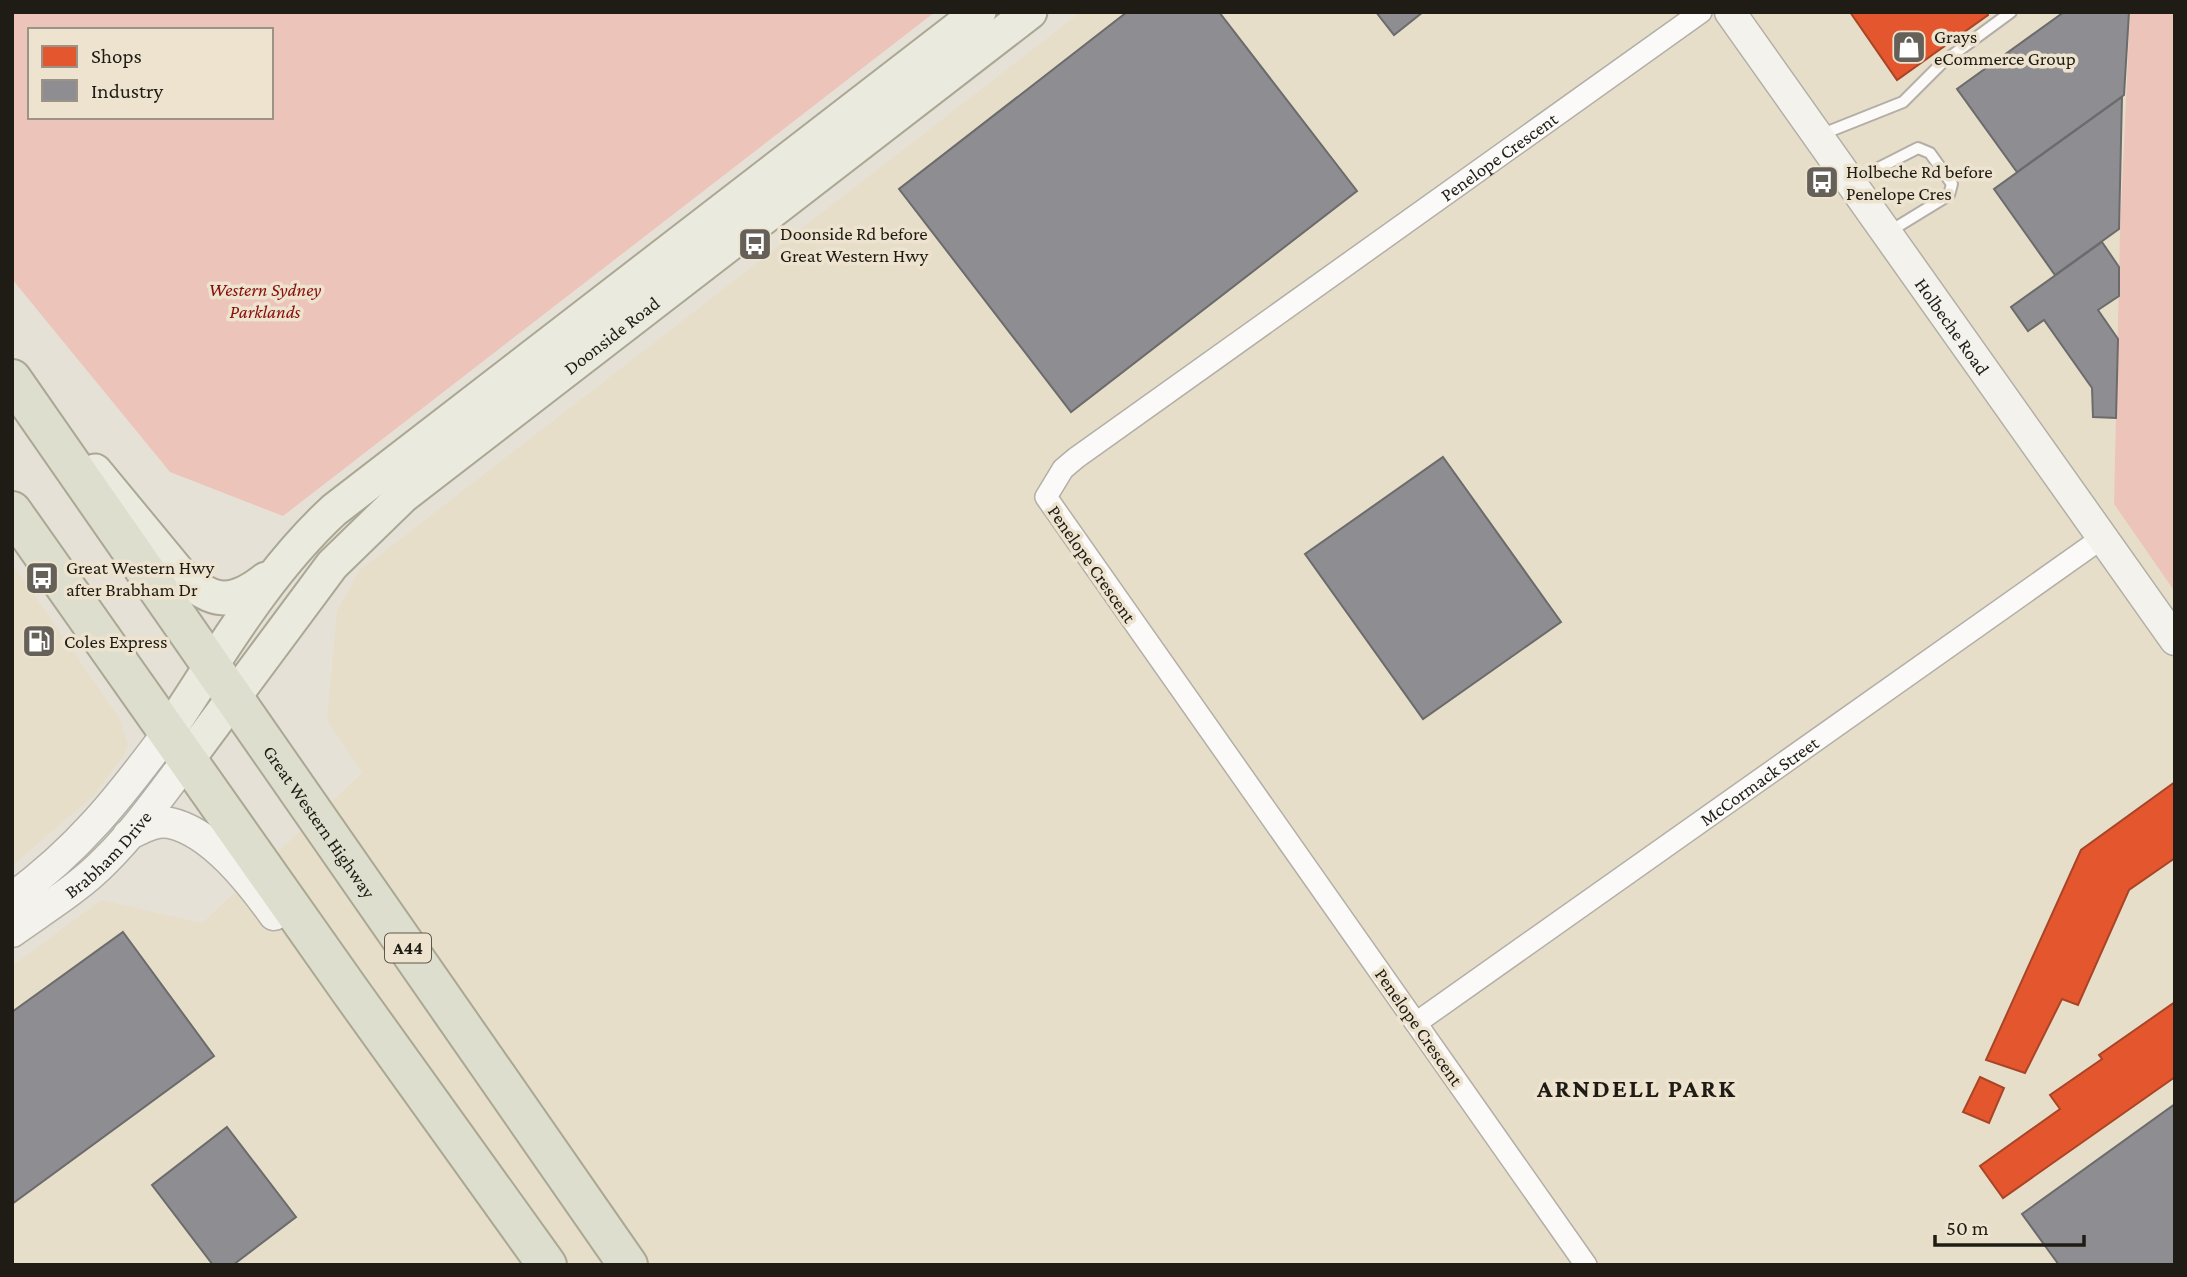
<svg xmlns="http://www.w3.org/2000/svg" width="2187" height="1277" viewBox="0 0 2187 1277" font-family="'Crimson Pro',serif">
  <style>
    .built { fill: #e7deca }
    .green { fill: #edc4b9; fill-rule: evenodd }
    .shops { fill: #e4572e; stroke: #a94526; stroke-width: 2 }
    .industry { fill: #8d8d92; stroke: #6c6b6c; stroke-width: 2 }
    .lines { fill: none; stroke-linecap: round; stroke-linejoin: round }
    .lane-casing { stroke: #b3afa6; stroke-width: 14 }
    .street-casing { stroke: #b3afa6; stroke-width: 24 }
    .secondary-casing { stroke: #b3afa6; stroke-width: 33 }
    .primary-casing { stroke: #aaa894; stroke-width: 37 }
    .highway-casing { stroke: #aaa894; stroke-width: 42 }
    .lane { stroke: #fbfaf9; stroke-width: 10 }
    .street { stroke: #fbfaf9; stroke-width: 21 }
    .secondary { stroke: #f3f2ec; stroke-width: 30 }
    .primary { stroke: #eaeadf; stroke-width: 33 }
    .highway { stroke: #dedece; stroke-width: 38 }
    .labels { text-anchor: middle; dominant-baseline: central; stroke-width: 7; stroke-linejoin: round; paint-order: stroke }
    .shield { fill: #ede3cf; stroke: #5d584d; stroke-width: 2 }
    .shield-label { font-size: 18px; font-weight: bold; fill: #1f1c15 }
    .poi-label { font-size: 19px; fill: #1f1c15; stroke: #ede3cf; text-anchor: start }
    .street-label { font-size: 19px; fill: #1f1c15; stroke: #ede3cf }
    .park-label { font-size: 19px; font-style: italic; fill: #880d0a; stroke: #ede3cf }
    .district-label { font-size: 26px; font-weight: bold; letter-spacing: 2px; fill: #1f1c15; stroke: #ede3cf }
  </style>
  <rect width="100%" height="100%" fill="#e6e1d6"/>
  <path class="built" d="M1081,12H2130L2120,229L2114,504L2175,592V1265H12V966L101,900L202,923L362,773L327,720L337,611L359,571Z
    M12,563L120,719L128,746L122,758L94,795L12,866Z"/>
  <path class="green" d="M12,12H935L283,516L170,472L12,279ZM30,30H271V117H30Z
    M2130,12H2175V592L2114,504L2120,229Z"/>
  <path class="shops" d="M1850,12H1987L1988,15L1897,80Z
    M2175,782V858L2129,890L2078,1005L2062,999L2025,1073L1986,1060L2081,850Z
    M2175,1002V1077L2003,1198L1980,1166L2060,1109L2050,1095L2102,1059L2099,1055Z
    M1980,1077L2004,1088L1989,1123L1963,1112Z"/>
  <path class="industry" d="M1127,12H1219L1357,191L1071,412L899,189Z
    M1376,12H1423L1394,35Z
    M2064,12H2129L2124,95L2017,172L1957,89Z
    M2122,97L2119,229L2055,275L1994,189Z
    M2102,242L2119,267V296L2098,310L2118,339L2116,418L2093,417L2092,388L2044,320L2028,331L2011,307Z
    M1443,457L1561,622L1423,719L1305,554Z
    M123,932L214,1056L12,1204V1012Z
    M2175,1104V1265H2059L2022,1214Z
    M227,1127L296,1217L233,1265H213L152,1185Z"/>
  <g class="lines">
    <g class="lane-casing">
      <path id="lane" d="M1820,135L1903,102L1943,62L2011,12
        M1853,181L1918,148L1930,153L1952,184L1949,195L1887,233"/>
    </g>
    <g class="street-casing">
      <g id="street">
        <path id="s1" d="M1416,1023L2102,538"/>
        <path id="s2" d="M1586,1265L1046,497L1063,469L1076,458L1701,12"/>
      </g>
    </g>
    <g class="secondary-casing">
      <g id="secondary">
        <path id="s3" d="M1730,12L2175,640"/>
        <path d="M128,835C141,829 155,820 170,823C212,832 251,883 274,915"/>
        <path d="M12,898C79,849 119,798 168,732"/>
        <path id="s4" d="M12,932C44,909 79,888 106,860C137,829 162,793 188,759"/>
      </g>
    </g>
    <g class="primary-casing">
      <g id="primary">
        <path d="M95,471L180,574C212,604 232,606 266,579"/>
        <path d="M168,732C219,655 266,573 334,510L979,12"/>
        <path id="s5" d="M188,759L332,565L403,496L1030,12"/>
      </g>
    </g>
    <g class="highway-casing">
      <g id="highway">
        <path id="s6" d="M12,379L628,1265"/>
        <path d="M12,511L351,992L547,1265"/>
      </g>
    </g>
    <use href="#lane" class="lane"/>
    <use href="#street" class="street"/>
    <use href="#secondary" class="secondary"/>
    <use href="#primary" class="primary"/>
    <use href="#highway" class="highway"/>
  </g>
  <defs>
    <g id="shop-square" transform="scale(1.75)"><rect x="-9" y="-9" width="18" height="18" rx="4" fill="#656159" stroke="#ede3cf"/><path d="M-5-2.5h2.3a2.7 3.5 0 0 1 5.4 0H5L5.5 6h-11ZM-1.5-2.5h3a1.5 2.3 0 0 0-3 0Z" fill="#fff"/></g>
    <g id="bus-square" transform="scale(1.75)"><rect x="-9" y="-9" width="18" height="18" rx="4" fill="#656159" stroke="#ede3cf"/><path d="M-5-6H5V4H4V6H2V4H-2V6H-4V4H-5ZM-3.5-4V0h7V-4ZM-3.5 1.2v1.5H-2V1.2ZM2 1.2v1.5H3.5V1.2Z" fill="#fff"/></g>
    <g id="fuel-square" transform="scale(1.75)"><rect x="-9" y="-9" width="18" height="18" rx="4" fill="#656159" stroke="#ede3cf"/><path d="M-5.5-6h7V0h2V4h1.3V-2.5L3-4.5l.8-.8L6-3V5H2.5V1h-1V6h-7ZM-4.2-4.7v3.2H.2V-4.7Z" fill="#fff"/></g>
  </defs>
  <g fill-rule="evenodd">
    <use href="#shop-square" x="1909" y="47"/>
    <use href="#bus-square" x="1822" y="182"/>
    <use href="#bus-square" x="755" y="244"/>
    <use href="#bus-square" x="42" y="578"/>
    <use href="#fuel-square" x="39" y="641"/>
  </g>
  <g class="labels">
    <rect class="shield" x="385" y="933.5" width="46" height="29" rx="5"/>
    <g class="shield-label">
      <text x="408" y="948">A44</text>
    </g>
    <g class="poi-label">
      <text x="1934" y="36">Grays<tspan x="1934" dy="22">eCommerce Group</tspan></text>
      <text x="1846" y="171">Holbeche Rd before<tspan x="1846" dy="22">Penelope Cres</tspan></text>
      <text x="780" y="233">Doonside Rd before<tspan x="780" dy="22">Great Western Hwy</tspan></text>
      <text x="66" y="567">Great Western Hwy<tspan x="66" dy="22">after Brabham Dr</tspan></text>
      <text x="64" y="641">Coles Express</text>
    </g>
    <g class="street-label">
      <text stroke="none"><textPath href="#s2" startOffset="1508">Penelope Crescent</textPath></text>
      <text stroke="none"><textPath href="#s3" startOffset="385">Holbeche Road</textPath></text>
      <text stroke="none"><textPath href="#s5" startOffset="604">Doonside Road</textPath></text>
      <text transform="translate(1092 564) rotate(55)">Penelope Crescent</text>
      <text stroke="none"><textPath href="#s1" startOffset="420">McCormack Street</textPath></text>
      <text stroke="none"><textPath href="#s6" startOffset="539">Great Western Highway</textPath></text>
      <text stroke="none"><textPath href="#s4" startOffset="124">Brabham Drive</textPath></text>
      <text transform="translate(1419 1027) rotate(55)">Penelope Crescent</text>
    </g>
    <g class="park-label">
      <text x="265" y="289">Western Sydney<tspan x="265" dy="22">Parklands</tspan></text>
    </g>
    <g class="district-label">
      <text x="1637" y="1088">ARNDELL PARK</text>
    </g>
  </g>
  <rect width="2187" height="1277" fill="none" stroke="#1f1c15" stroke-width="28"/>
  <rect x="28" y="28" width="245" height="91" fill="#ede3cf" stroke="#9b9385" stroke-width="2"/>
  <rect x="42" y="46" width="35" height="21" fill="#e4572e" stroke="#9b9385" stroke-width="2"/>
  <text x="91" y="63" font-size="21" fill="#1f1c15">Shops</text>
  <rect x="42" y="80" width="35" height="21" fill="#8d8d92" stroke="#9b9385" stroke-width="2"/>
  <text x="91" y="98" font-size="21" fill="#1f1c15">Industry</text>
  <path d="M1935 1235v10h149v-10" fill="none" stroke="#1f1c15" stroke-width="3.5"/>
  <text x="1946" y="1235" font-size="21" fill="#1f1c15" stroke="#ede3cf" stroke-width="5" paint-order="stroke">50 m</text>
</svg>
